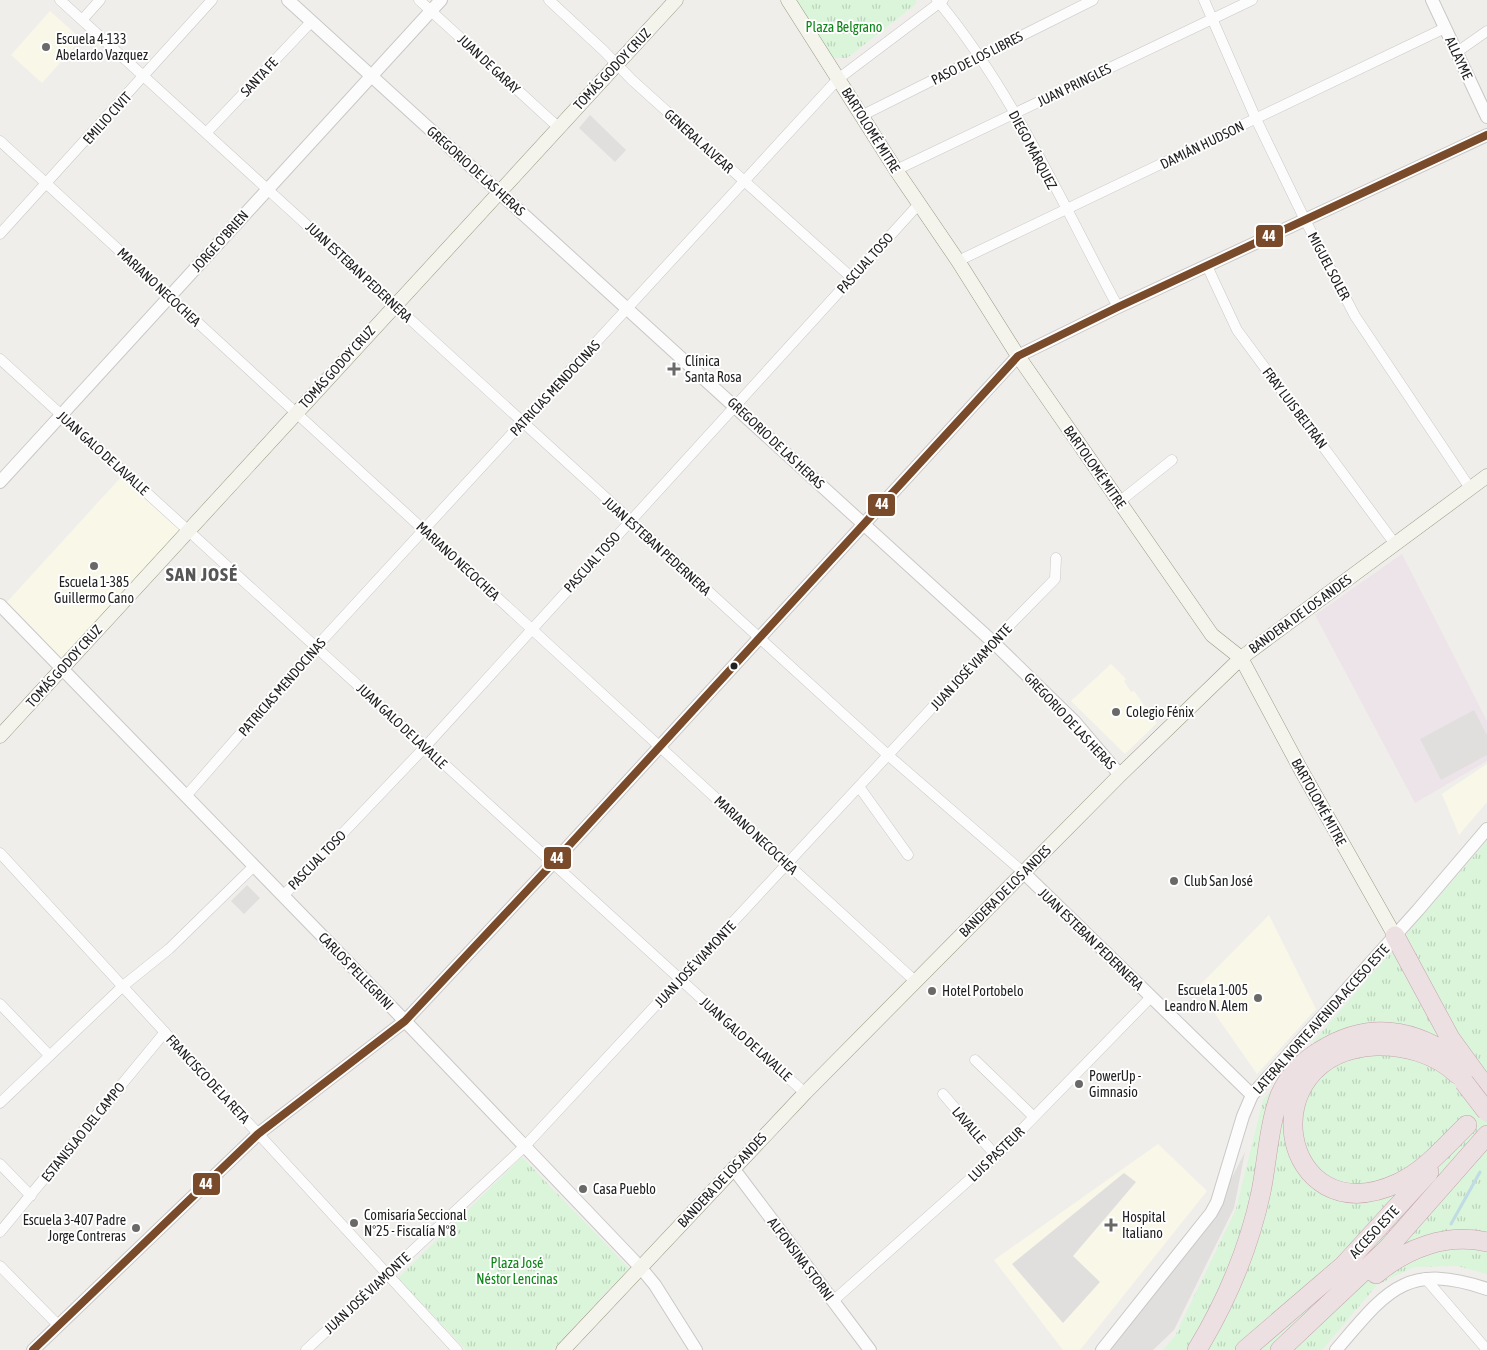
<svg xmlns="http://www.w3.org/2000/svg" width="1487" height="1350" viewBox="0 0 1487 1350" font-family="'Asap Condensed',sans-serif">
  <style>
    .industrial { fill: #ede4e9 }
    .education { fill: #f8f7e8 }
    .park { fill: url(#park-tufts) }
    .parking { fill: #e0dfde }
    .lines { fill: none; stroke-linecap: round; stroke-linejoin: round }
    .stream { stroke: #bfdbe3; stroke-width: 3 }
    .minor-casing { stroke: #c9c8c7; stroke-width: 11 }
    .tertiary-casing { stroke: #c9c8c7; stroke-width: 14 }
    .secondary-casing { stroke: #999a82; stroke-width: 15 }
    .motorway-casing { stroke: #c5a2ac; stroke-width: 20 }
    .minor { stroke: #fdfcfc; stroke-width: 10 }
    .tertiary { stroke: #fdfcfc; stroke-width: 12 }
    .secondary { stroke: #f4f4ed; stroke-width: 14 }
    .motorway { stroke: #ece0e2; stroke-width: 19 }
    .motorway-bridge-casing { stroke: #c5a2ac; stroke-width: 20; stroke-linecap: butt }
    .motorway-bridge { stroke: #ece0e2; stroke-width: 19 }
    .bus-1-casing { stroke: #fff; stroke-width: 11 }
    .bus-1 { stroke: #7a4b2a; stroke-width: 8 }
    .poi-dot { fill: #6a6968; stroke: #fff; stroke-width: 2 }
    .bus-dot { fill: #222; stroke: #fff; stroke-width: 2 }
    .labels { text-anchor: middle; dominant-baseline: central; stroke-width: 4; stroke-linejoin: round; paint-order: stroke }
    .park-label { font-size: 14px; fill: #0c8416; stroke: #fff }
    .poi-label { font-size: 14px; fill: #222; stroke: #fff; text-anchor: start }
    .street-label { font-size: 14px; fill: #222; stroke: #fff }
    .district-label { font-size: 19px; font-weight: bold; letter-spacing: 1px; fill: #555; stroke: #fff }
    .line-badge { stroke: #fff; stroke-width: 2 }
    .badge-label { font-size: 14px; text-anchor: middle; font-weight: bold; fill: #fff }
  </style>
  <defs>
    <pattern id="park-tufts" width="24" height="20" patternUnits="userSpaceOnUse" patternTransform="scale(1.25)"><rect width="24" height="20" fill="#daf5da"/><path d="M3 7l-1-3M5 7V3M7 7l1-3M15 17l-1-3M17 17v-4M19 17l1-3" fill="none" stroke="#bbd2bb"/></pattern>
  </defs>
  <rect width="100%" height="100%" fill="#f0eeeb"/>
  <path class="industrial" d="M1402,554L1487,721V761L1415,803L1315,615Z"/>
  <path class="education" d="M50,11L81,39L42,83L11,55Z
    M122,476L181,531L64,661L7,602Z
    M1111,664L1126,679L1124,681L1131,692L1134,691L1157,723L1125,754L1071,701Z
    M1487,764V802L1459,835L1442,794Z
    M1269,915L1316,1009L1257,1074L1197,988Z
    M1158,1144L1207,1191L1080,1350H1063L994,1260Z"/>
  <path class="park" d="M796,0H916V4L847,58H831Z
    M1487,841V1274L1457,1266L1414,1267L1377,1285L1322,1350H1163L1175,1336L1236,1209L1263,1100Z
    M522,1157L629,1268L552,1350H466L398,1278Z"/>
  <path class="parking" d="M590,115L626,150L615,162L579,128Z
    M1474,710L1487,735V755L1441,780L1420,739Z
    M247,885L260,898L244,914L231,901Z
    M1245,1152L1234,1208L1174,1330L1153,1350H1107L1212,1216Z
    M1124,1173L1136,1182L1073,1256L1100,1282L1063,1323L1012,1264Z"/>
  <g class="lines">
    <path class="stream" d="M1451,1224L1480,1172"/>
    <g class="minor-casing">
      <path id="minor" d="M60,0L889,756L1023,872
        M419,0L558,127
        M549,0L604,51L632,80L852,278
        M937,0C1011,88 1063,205 1118,307
        M1204,0L1256,119L1305,220L1355,316L1470,488
        M82,20L100,0
        M1457,52L1487,31
        M861,116L1093,0
        M207,132L311,22
        M0,141L915,981
        M896,170L1252,0
        M0,234L212,0
        M958,261L1445,28
        M1207,266L1237,330L1395,544
        M0,359L805,1093
        M1119,502L1172,460
        M860,788L908,855
        M186,796L316,647L838,79L943,0
        M0,853L457,1350
        M283,896L425,747L918,205
        M0,1004L49,1055
        M975,1060L1034,1117
        M943,1094L996,1156
        M0,1103L123,986L169,949L254,866
        M0,1164L31,1196
        M0,1232L165,1032
        M0,1266L58,1325
        M1425,1278L1487,1350
        M833,1301L996,1156L1151,997
        M306,1350L525,1146L993,642L1055,579L1056,558"/>
    </g>
    <g class="tertiary-casing">
      <path id="tertiary" d="M288,0L993,642L1074,721L1120,775
        M1432,0L1487,117
        M0,482L441,0
        M0,605L405,1021L641,1268L655,1285L696,1350
        M1023,872L1252,1095
        M733,1168L870,1350
        M33,1350L258,1134L405,1021L553,863L1018,356L1118,307L1487,135
        M1102,1350L1211,1213L1217,1202L1243,1116L1252,1095L1418,910L1487,829
        M1336,1350C1386,1292 1405,1261 1487,1289"/>
    </g>
    <g class="secondary-casing">
      <path id="secondary" d="M788,0L896,170L958,261L1018,356L1212,635L1241,658L1301,770L1395,936
        M0,736L676,0
        M563,1350L805,1093L1120,775L1241,658L1487,476"/>
    </g>
    <g class="motorway-casing">
      <path id="motorway" d="M1395,936L1450,1038L1487,1089
        M1457,1074C1436,1054 1405,1045 1376,1046C1247,1052 1279,1238 1398,1183C1425,1171 1446,1145 1467,1125
        M1376,1274C1407,1248 1446,1233 1487,1242
        M1197,1350C1226,1302 1249,1248 1261,1192C1267,1162 1269,1124 1280,1095C1288,1077 1303,1061 1320,1051C1375,1016 1425,1032 1472,1071
        M1245,1350L1344,1265L1429,1172
        M1280,1350L1386,1250L1487,1135"/>
    </g>
    <use href="#minor" class="minor"/>
    <use href="#tertiary" class="tertiary"/>
    <use href="#secondary" class="secondary"/>
    <use href="#motorway" class="motorway"/>
    <g class="motorway-bridge-casing">
      <path id="motorway-bridge" d="M1464,1082L1487,1112"/>
    </g>
    <use href="#motorway-bridge" class="motorway-bridge"/>
    <g class="bus-1-casing">
      <path id="bus-1" d="M33,1350L258,1134L405,1021L553,863L1018,356L1118,307L1487,135"/>
    </g>
    <use href="#bus-1" class="bus-1"/>
  </g>
  <g class="poi-dot">
    <circle cx="46" cy="47" r="5"/>
    <path d="M671.5 361.5h5v5h5v5h-5v5h-5v-5h-5v-5h5z"/>
    <circle cx="94" cy="566" r="5"/>
    <circle cx="1116" cy="712" r="5"/>
    <circle cx="1174" cy="881" r="5"/>
    <circle cx="932" cy="991" r="5"/>
    <circle cx="1258" cy="998" r="5"/>
    <circle cx="1079" cy="1084" r="5"/>
    <circle cx="583" cy="1189" r="5"/>
    <circle cx="354" cy="1223" r="5"/>
    <path d="M1108.5 1217.5h5v5h5v5h-5v5h-5v-5h-5v-5h5z"/>
    <circle cx="136" cy="1228" r="5"/>
  </g>
  <circle class="bus-dot" cx="734" cy="666" r="4.5"/>
  <g class="labels">
    <g class="park-label">
      <text x="844" y="27">Plaza Belgrano</text>
      <text x="517" y="1263">Plaza José<tspan x="517" dy="16">Néstor Lencinas</tspan></text>
    </g>
    <g class="poi-label">
      <text x="56" y="39">Escuela 4-133<tspan x="56" dy="16">Abelardo Vazquez</tspan></text>
      <text x="685" y="361">Clínica<tspan x="685" dy="16">Santa Rosa</tspan></text>
      <text x="94" y="582" text-anchor="middle">Escuela 1-385<tspan x="94" dy="16">Guillermo Cano</tspan></text>
      <text x="1126" y="712">Colegio Fénix</text>
      <text x="1184" y="881">Club San José</text>
      <text x="1248" y="990" text-anchor="end">Escuela 1-005<tspan x="1248" dy="16">Leandro N. Alem</tspan></text>
      <text x="942" y="991">Hotel Portobelo</text>
      <text x="1089" y="1076">PowerUp -<tspan x="1089" dy="16">Gimnasio</tspan></text>
      <text x="593" y="1189">Casa Pueblo</text>
      <text x="364" y="1215">Comisaría Seccional<tspan x="364" dy="16">N°25 - Fiscalía N°8</tspan></text>
      <text x="1122" y="1217">Hospital<tspan x="1122" dy="16">Italiano</tspan></text>
      <text x="126" y="1220" text-anchor="end">Escuela 3-407 Padre<tspan x="126" dy="16">Jorge Contreras</tspan></text>
    </g>
    <g class="street-label">
      <text transform="translate(977 58) rotate(-27)">PASO DE LOS LIBRES</text>
      <text transform="translate(1459 58) rotate(65)">ALLAYME</text>
      <text transform="translate(489 64) rotate(43)">JUAN DE GARAY</text>
      <text transform="translate(612 69) rotate(-47)">TOMÁS GODOY CRUZ</text>
      <text transform="translate(259 77) rotate(-47)">SANTA FE</text>
      <text transform="translate(1074 85) rotate(-26)">JUAN PRINGLES</text>
      <text transform="translate(107 118) rotate(-48)">EMILIO CIVIT</text>
      <text transform="translate(871 130) rotate(58)">BARTOLOMÉ MITRE</text>
      <text transform="translate(699 141) rotate(42)">GENERAL ALVEAR</text>
      <text transform="translate(1202 145) rotate(-26)">DAMIÁN HUDSON</text>
      <text transform="translate(1033 150) rotate(62)">DIEGO MÁRQUEZ</text>
      <text transform="translate(476 171) rotate(42)">GREGORIO DE LAS HERAS</text>
      <text transform="translate(220 241) rotate(-48)">JORGE O'BRIEN</text>
      <text transform="translate(865 263) rotate(-48)">PASCUAL TOSO</text>
      <text transform="translate(1329 266) rotate(62)">MIGUEL SOLER</text>
      <text transform="translate(359 272) rotate(43)">JUAN ESTEBAN PEDERNERA</text>
      <text transform="translate(159 287) rotate(43)">MARIANO NECOCHEA</text>
      <text transform="translate(337 367) rotate(-48)">TOMÁS GODOY CRUZ</text>
      <text transform="translate(555 388) rotate(-47)">PATRICIAS MENDOCINAS</text>
      <text transform="translate(1295 408) rotate(53)">FRAY LUIS BELTRÁN</text>
      <text transform="translate(776 443) rotate(43)">GREGORIO DE LAS HERAS</text>
      <text transform="translate(103 453) rotate(42)">JUAN GALO DE LAVALLE</text>
      <text transform="translate(1095 467) rotate(55)">BARTOLOMÉ MITRE</text>
      <text transform="translate(657 546) rotate(42)">JUAN ESTEBAN PEDERNERA</text>
      <text transform="translate(458 561) rotate(43)">MARIANO NECOCHEA</text>
      <text transform="translate(592 562) rotate(-48)">PASCUAL TOSO</text>
      <text transform="translate(1300 614) rotate(-36)">BANDERA DE LOS ANDES</text>
      <text transform="translate(64 666) rotate(-48)">TOMÁS GODOY CRUZ</text>
      <text transform="translate(971 667) rotate(-47)">JUAN JOSÉ VIAMONTE</text>
      <text transform="translate(282 687) rotate(-49)">PATRICIAS MENDOCINAS</text>
      <text transform="translate(1070 721) rotate(47)">GREGORIO DE LAS HERAS</text>
      <text transform="translate(402 726) rotate(43)">JUAN GALO DE LAVALLE</text>
      <text transform="translate(1319 802) rotate(61)">BARTOLOMÉ MITRE</text>
      <text transform="translate(756 835) rotate(43)">MARIANO NECOCHEA</text>
      <text transform="translate(317 860) rotate(-46)">PASCUAL TOSO</text>
      <text transform="translate(1005 891) rotate(-45)">BANDERA DE LOS ANDES</text>
      <text transform="translate(1091 939) rotate(44)">JUAN ESTEBAN PEDERNERA</text>
      <text transform="translate(695 964) rotate(-47)">JUAN JOSÉ VIAMONTE</text>
      <text transform="translate(356 971) rotate(46)">CARLOS PELLEGRINI</text>
      <text transform="translate(1321 1019) rotate(-48)">LATERAL NORTE AVENIDA ACCESO ESTE</text>
      <text transform="translate(746 1039) rotate(42)">JUAN GALO DE LAVALLE</text>
      <text transform="translate(208 1079) rotate(47)">FRANCISCO DE LA RETA</text>
      <text transform="translate(969 1125) rotate(49)">LAVALLE</text>
      <text transform="translate(83 1132) rotate(-51)">ESTANISLAO DEL CAMPO</text>
      <text transform="translate(996 1154) rotate(-44)">LUIS PASTEUR</text>
      <text transform="translate(722 1180) rotate(-47)">BANDERA DE LOS ANDES</text>
      <text transform="translate(1374 1232) rotate(-47)">ACCESO ESTE</text>
      <text transform="translate(801 1259) rotate(53)">ALFONSINA STORNI</text>
      <text transform="translate(367 1293) rotate(-43)">JUAN JOSÉ VIAMONTE</text>
    </g>
    <g class="district-label">
      <text x="202" y="574">SAN JOSÉ</text>
    </g>
  </g>
  <g class="line-badge">
    <rect x="1255" y="224" width="29" height="24" rx="5" fill="#7a4b2a"/>
    <rect x="867" y="493" width="29" height="24" rx="5" fill="#7a4b2a"/>
    <rect x="543" y="846" width="29" height="24" rx="5" fill="#7a4b2a"/>
    <rect x="192" y="1172" width="29" height="24" rx="5" fill="#7a4b2a"/>
  </g>
  <g class="badge-label">
    <text x="1269" y="241">44</text>
    <text x="882" y="509">44</text>
    <text x="557" y="863">44</text>
    <text x="206" y="1189">44</text>
  </g>
</svg>
